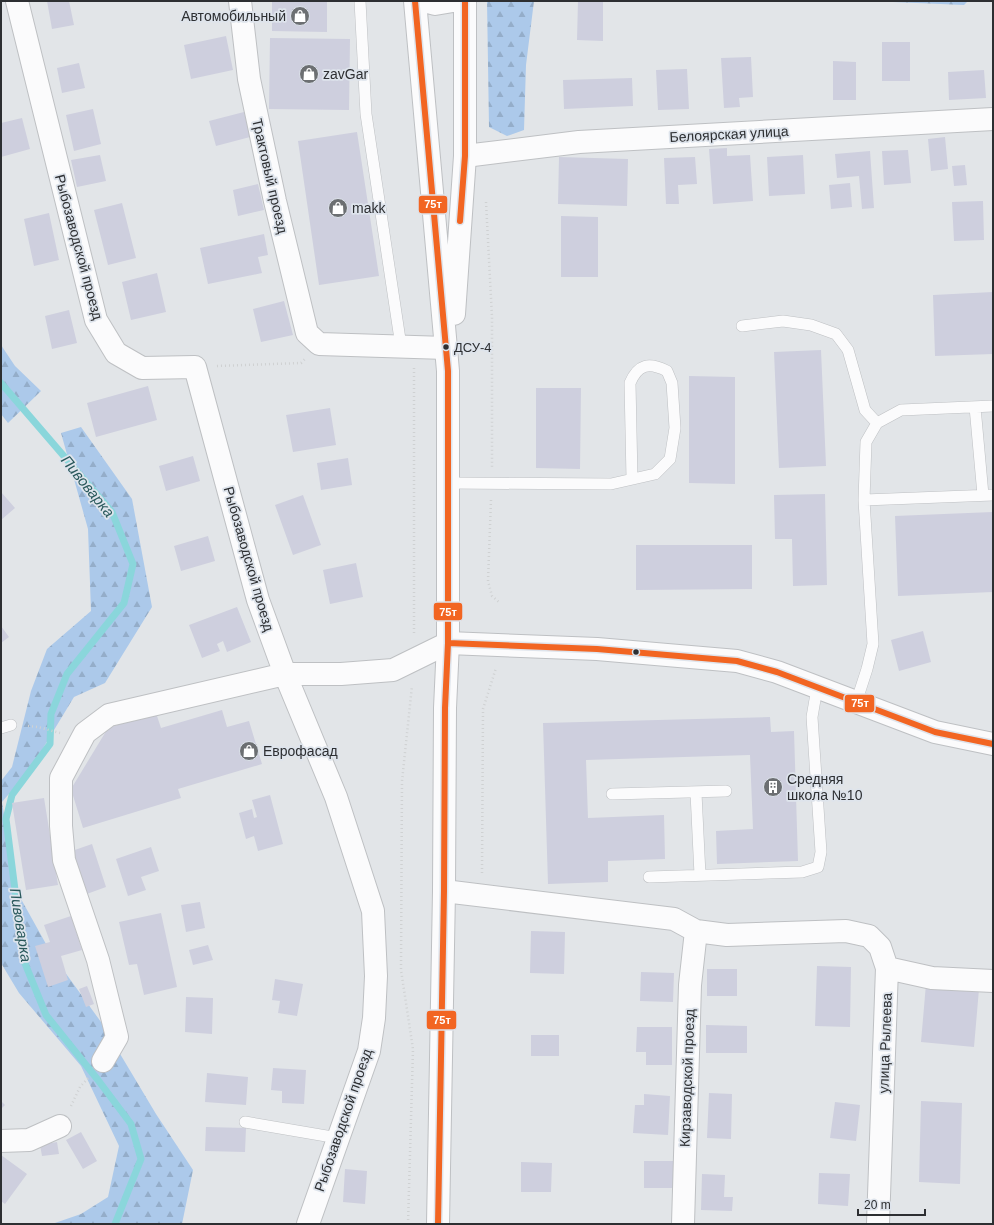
<svg xmlns="http://www.w3.org/2000/svg" width="994" height="1225" viewBox="0 0 994 1225" font-family="Helvetica,sans-serif">
  <style>
    .forest { fill: url(#forest-firs) }
    .lines { fill: none; stroke-linecap: round; stroke-linejoin: round }
    .stream { stroke: #8ad6db; stroke-width: 7 }
    .building { fill: #cecfde }
    .service-casing { stroke: #bec0c3; stroke-width: 12 }
    .minor-casing { stroke: #bec0c3; stroke-width: 24 }
    .tertiary-casing { stroke: #bec0c3; stroke-width: 24 }
    .primary-casing { stroke: #bec0c3; stroke-width: 24 }
    .path { stroke: #cfd1d2; stroke-width: 2.5; stroke-dasharray: 1 3; stroke-linecap: butt }
    .service { stroke: #fbfbfc; stroke-width: 11 }
    .minor { stroke: #fbfbfc; stroke-width: 22 }
    .tertiary { stroke: #fbfbfc; stroke-width: 22 }
    .primary { stroke: #fbfbfc; stroke-width: 22 }
    .bus-1-casing { stroke: #dee4ec; stroke-width: 9 }
    .bus-1 { stroke: #f26522; stroke-width: 6 }
    .bus-dot { fill: #2d2f32; stroke: #dee4ec; stroke-width: 1.5 }
    .labels { text-anchor: middle; dominant-baseline: central; stroke-width: 3.5; stroke-linejoin: round; paint-order: stroke }
    .bus-label { font-size: 13px; fill: #2d2f32; stroke: #dee4ec; text-anchor: start }
    .poi-label { font-size: 14px; fill: #2d2f32; stroke: #dee4ec; text-anchor: start }
    .street-label { font-size: 14px; fill: #2d2f32; stroke: #dee4ec }
    .water-label { font-size: 15px; font-style: italic; fill: #29585b; stroke: #dee4ec }
    .line-badge { stroke: #dee4ec; stroke-width: 1.5 }
    .badge-label { font-size: 11px; text-anchor: middle; font-weight: bold; fill: #fff }
  </style>
  <defs>
    <pattern id="forest-firs" width="22" height="20" patternUnits="userSpaceOnUse"><rect width="22" height="20" fill="#acc9ea"/><path d="M5 1l3.5 6h-7zM16 11l3.5 6h-7z" fill="#94adc9"/></pattern>
  </defs>
  <rect width="100%" height="100%" fill="#e2e5e8"/>
  <path class="forest" d="M487,1H534L526,65L524,130L507,136L489,127Z
    M869,1H968L964,5Z
    M1,345L15,366L41,391L8,423L1,414Z
    M81,427L132,499L152,607L105,683L74,697L31,768L2,802L16,890L51,953L101,1022L156,1114L193,1170L182,1224H52L81,1214L108,1197L119,1146L81,1066L19,993L1,963V781L12,767L31,691L47,649L91,611L88,529L61,433Z"/>
  <g class="lines">
    <path class="stream" d="M1,383L112,512L133,564L124,603L67,674L51,714L50,744L12,795L6,819L24,961L46,1015L98,1080L131,1124L141,1159L115,1224"/>
  </g>
  <path class="building" d="M47,1H69L74,25L52,29Z
    M272,1H327V32L272,31Z
    M578,1H603V41L577,40Z
    M226,36L233,70L191,79L184,45Z
    M270,38L350,39L349,110L269,109Z
    M882,42H910V81H882Z
    M751,57L753,97L739,98L740,107L724,108L721,58Z
    M833,61L856,62V100H833Z
    M79,63L85,88L62,93L57,68Z
    M687,69L689,109L658,110L656,70Z
    M984,70L986,98L949,100L948,72Z
    M632,78L633,106L564,109L563,80Z
    M93,109L101,144L74,151L66,115Z
    M244,112L250,137L216,146L209,121Z
    M22,118L30,149L1,157V123Z
    M357,132L379,276L319,285L298,141Z
    M945,137L948,169L931,171L928,139Z
    M727,148V156L750,155L753,201L713,204L709,149Z
    M908,150L911,183L884,185L882,151Z
    M870,151L874,208L862,209L859,176L837,178L835,154Z
    M100,155L106,181L77,187L71,160Z
    M803,155L805,194L769,196L767,157Z
    M559,157L628,159L627,206L558,204Z
    M695,157L697,184L678,185L679,204H666L664,158Z
    M965,165L967,185L954,186L952,166Z
    M850,183L852,207L831,209L829,185Z
    M258,184L264,210L238,216L233,190Z
    M983,201L984,240L954,241L952,202Z
    M122,203L136,258L108,265L94,210Z
    M49,213L59,260L34,266L24,219Z
    M561,216L598,217V277H561Z
    M264,234L268,255L258,257L262,273L208,284L200,248Z
    M157,273L166,312L131,320L122,282Z
    M993,292V354L935,356L933,295Z
    M284,301L293,335L261,342L253,309Z
    M69,310L77,343L52,349L45,316Z
    M821,350L826,466L779,468L774,352Z
    M689,376L735,377V484L689,483Z
    M148,386L157,420L96,437L87,403Z
    M536,388H581L580,469L536,468Z
    M330,408L336,445L293,452L286,415Z
    M193,456L200,481L166,491L159,466Z
    M348,458L352,485L321,490L317,463Z
    M1,492L15,508L1,520Z
    M825,494L827,585L793,586L792,539H775L774,495Z
    M303,495L321,545L293,555L275,505Z
    M993,512V592L898,596L895,516Z
    M208,536L215,561L181,571L174,546Z
    M636,545H752V589L636,590Z
    M356,563L363,597L330,604L323,570Z
    M237,607L251,642L227,652L223,641L217,644L220,651L202,658L189,625Z
    M1,626L9,637L1,643Z
    M923,631L931,662L899,671L891,640Z
    M222,710L227,727L249,721L262,764L178,789L181,798L83,828L71,789L108,728L156,713L161,728Z
    M770,717L771,732L794,731L798,861L717,864L716,831L753,829L750,755L586,760L588,818L664,815L665,859L608,861V882L548,884L543,723Z
    M270,795L283,844L258,851L254,836L246,839L239,813L252,809L254,818L257,817L252,800Z
    M44,798L58,885L26,890L12,803Z
    M92,844L106,887L84,895L69,852Z
    M151,847L159,871L141,877L146,890L128,896L116,859Z
    M200,902L205,928L186,932L181,905Z
    M161,913L177,987L144,995L137,964L129,965L119,922Z
    M71,916L82,950L61,956L68,980L48,987L35,946L50,942L44,925Z
    M531,931L565,932L564,974L530,973Z
    M208,945L213,960L193,965L189,950Z
    M817,966L851,967L850,1027L815,1026Z
    M707,969H737V996H707Z
    M641,972L674,973L673,1002L640,1001Z
    M275,979L303,984L297,1016L278,1013L280,1001L272,1000Z
    M926,984L979,989L974,1047L921,1042Z
    M87,986L94,1004L86,1007L79,989Z
    M186,997L213,998L212,1034L185,1032Z
    M706,1025L747,1026V1053H706Z
    M637,1027H672V1065H646V1052H636Z
    M531,1035H559V1056H531Z
    M273,1068L306,1070L304,1104L282,1103V1091L271,1090Z
    M207,1073L248,1077L246,1105L205,1102Z
    M709,1093L732,1094L731,1139L707,1138Z
    M644,1094L670,1096L668,1135L633,1133L635,1105H644Z
    M1,1101L5,1105L1,1109Z
    M921,1101L962,1103L960,1184L919,1182Z
    M835,1102L860,1105L856,1141L830,1138Z
    M206,1127L246,1128L245,1152L205,1151Z
    M81,1132L97,1161L83,1169L66,1140Z
    M57,1142L59,1154L42,1156L40,1145Z
    M1,1155L27,1174L5,1204L1,1201Z
    M644,1161H674V1188H644Z
    M521,1162L552,1163L551,1192H521Z
    M345,1169L367,1171L365,1204L343,1202Z
    M819,1173L850,1174L848,1206L818,1204Z
    M702,1174L725,1175L724,1197H733L732,1211L701,1210Z"/>
  <g class="lines">
    <g class="service-casing">
      <path id="service" d="M360,1L366,114L401,346
        M742,326L783,321L811,325L836,334L848,350L865,410L877,423
        M975,407L983,495
        M448,483L611,484L655,474L670,459L675,428L672,383L667,371C649,362 638,364 630,383L632,479
        M864,500L993,495
        M856,703L867,669L873,644L864,500L866,442L877,423L901,410L993,406
        M1,728L11,725
        M696,793L700,875
        M612,794L726,791
        M649,877L802,872L818,867L821,852L812,717L817,688
        M245,1122L338,1138"/>
    </g>
    <g class="minor-casing">
      <path id="minor" d="M17,1L96,320L116,353L142,368L195,367L258,600L285,674L336,797L373,911L376,976L374,1018L369,1051L308,1224
        M240,1L249,79L275,201L307,333L319,344L446,348
        M465,156L579,142L993,119
        M444,891L674,919L696,931L727,935L846,931L869,936L880,947L887,968
        M103,1061L117,1037L98,960L64,860L61,826V778L85,733L109,715L285,674H341L393,670L448,643
        M1,1141L29,1140L60,1126
        M683,1224L690,985L696,931
        M878,1224L887,968L932,978L993,981"/>
    </g>
    <g class="tertiary-casing">
      <path id="tertiary" d="M448,643L597,649L737,661L777,672L935,732L993,744"/>
    </g>
    <g class="primary-casing">
      <path id="primary" d="M415,1L448,371V643L445,708L444,891L438,1224
        M424,1L435,4L453,1
        M454,314L465,156V1"/>
    </g>
    <path class="path" d="M486,202L492,317V467
      M217,366L301,363L305,359
      M414,368V635
      M491,500L488,581L492,596L500,603
      M28,726L38,727L60,733
      M482,873L483,709L496,668
      M71,1106L80,1087L89,1077
      M408,1224L413,1049L401,970L402,781L412,686"/>
    <use href="#service" class="service"/>
    <use href="#minor" class="minor"/>
    <use href="#tertiary" class="tertiary"/>
    <use href="#primary" class="primary"/>
    <g class="bus-1-casing">
      <path id="bus-1" d="M415,1L448,371V643L445,708L444,891L438,1224
        M460,221L465,156V1
        M448,643L597,649L737,661L777,672L935,732L993,744"/>
    </g>
    <use href="#bus-1" class="bus-1"/>
  </g>
  <defs>
    <g id="shop-disc" transform="scale(1)"><circle r="9.5" fill="#6c6f72" stroke="#dee4ec"/><path d="M-5-2.5h2.3a2.7 3.5 0 0 1 5.4 0H5L5.5 6h-11ZM-1.5-2.5h3a1.5 2.3 0 0 0-3 0Z" fill="#fff"/></g>
    <g id="building-disc" transform="scale(1)"><circle r="9.5" fill="#6c6f72" stroke="#dee4ec"/><path d="M-4-6H4V6H1V3H-1V6H-4ZM-2.5-4.3h1.7v1.8h-1.7ZM.8-4.3h1.7v1.8H.8ZM-2.5-1h1.7V.8h-1.7ZM.8-1h1.7V.8H.8Z" fill="#fff"/></g>
  </defs>
  <g fill-rule="evenodd">
    <use href="#shop-disc" x="300" y="16"/>
    <use href="#shop-disc" x="309" y="74"/>
    <use href="#shop-disc" x="338" y="208"/>
    <use href="#shop-disc" x="249" y="751"/>
    <use href="#building-disc" x="773" y="787"/>
  </g>
  <g class="bus-dot">
    <circle cx="446" cy="347" r="3.5"/>
    <circle cx="636" cy="652" r="3.5"/>
  </g>
  <g class="labels">
    <g class="bus-label">
      <text x="454" y="347">ДСУ-4</text>
    </g>
    <g class="poi-label">
      <text x="286" y="16" text-anchor="end">Автомобильный</text>
      <text x="323" y="74">zavGar</text>
      <text x="352" y="208">makk</text>
      <text x="263" y="751">Еврофасад</text>
      <text x="787" y="779">Средняя<tspan x="787" dy="16">школа №10</tspan></text>
    </g>
    <g class="street-label">
      <text transform="translate(729 134) rotate(-3)">Белоярская улица</text>
      <text transform="translate(270 176) rotate(77)">Трактовый проезд</text>
      <text transform="translate(79 247) rotate(75)">Рыбозаводской проезд</text>
      <text transform="translate(249 559) rotate(74)">Рыбозаводской проезд</text>
      <text transform="translate(885 1043) rotate(-88)">улица Рылеева</text>
      <text transform="translate(687 1078) rotate(-88)">Кирзаводской проезд</text>
      <text transform="translate(343 1120) rotate(-71)">Рыбозаводской проезд</text>
    </g>
    <g class="water-label">
      <text transform="translate(88 486) rotate(51)">Пивоварка</text>
      <text transform="translate(21 925) rotate(81)">Пивоварка</text>
    </g>
  </g>
  <g class="line-badge">
    <rect x="418" y="195" width="30" height="19" rx="4" fill="#f26522"/>
    <rect x="433" y="602" width="30" height="19" rx="4" fill="#f26522"/>
    <rect x="844" y="694" width="31" height="19" rx="4" fill="#f26522"/>
    <rect x="426" y="1010" width="31" height="20" rx="4" fill="#f26522"/>
  </g>
  <g class="badge-label">
    <text x="433" y="208">75т</text>
    <text x="448" y="616">75т</text>
    <text x="860" y="707">75т</text>
    <text x="442" y="1024">75т</text>
  </g>
  <rect width="994" height="1225" fill="none" stroke="#2d2f32" stroke-width="4"/>
  <path d="M858 1209v6h67v-6" fill="none" stroke="#2d2f32" stroke-width="2"/>
  <text x="864" y="1209" font-size="12" fill="#2d2f32" stroke="#dee4ec" stroke-width="3" paint-order="stroke">20 m</text>
</svg>
